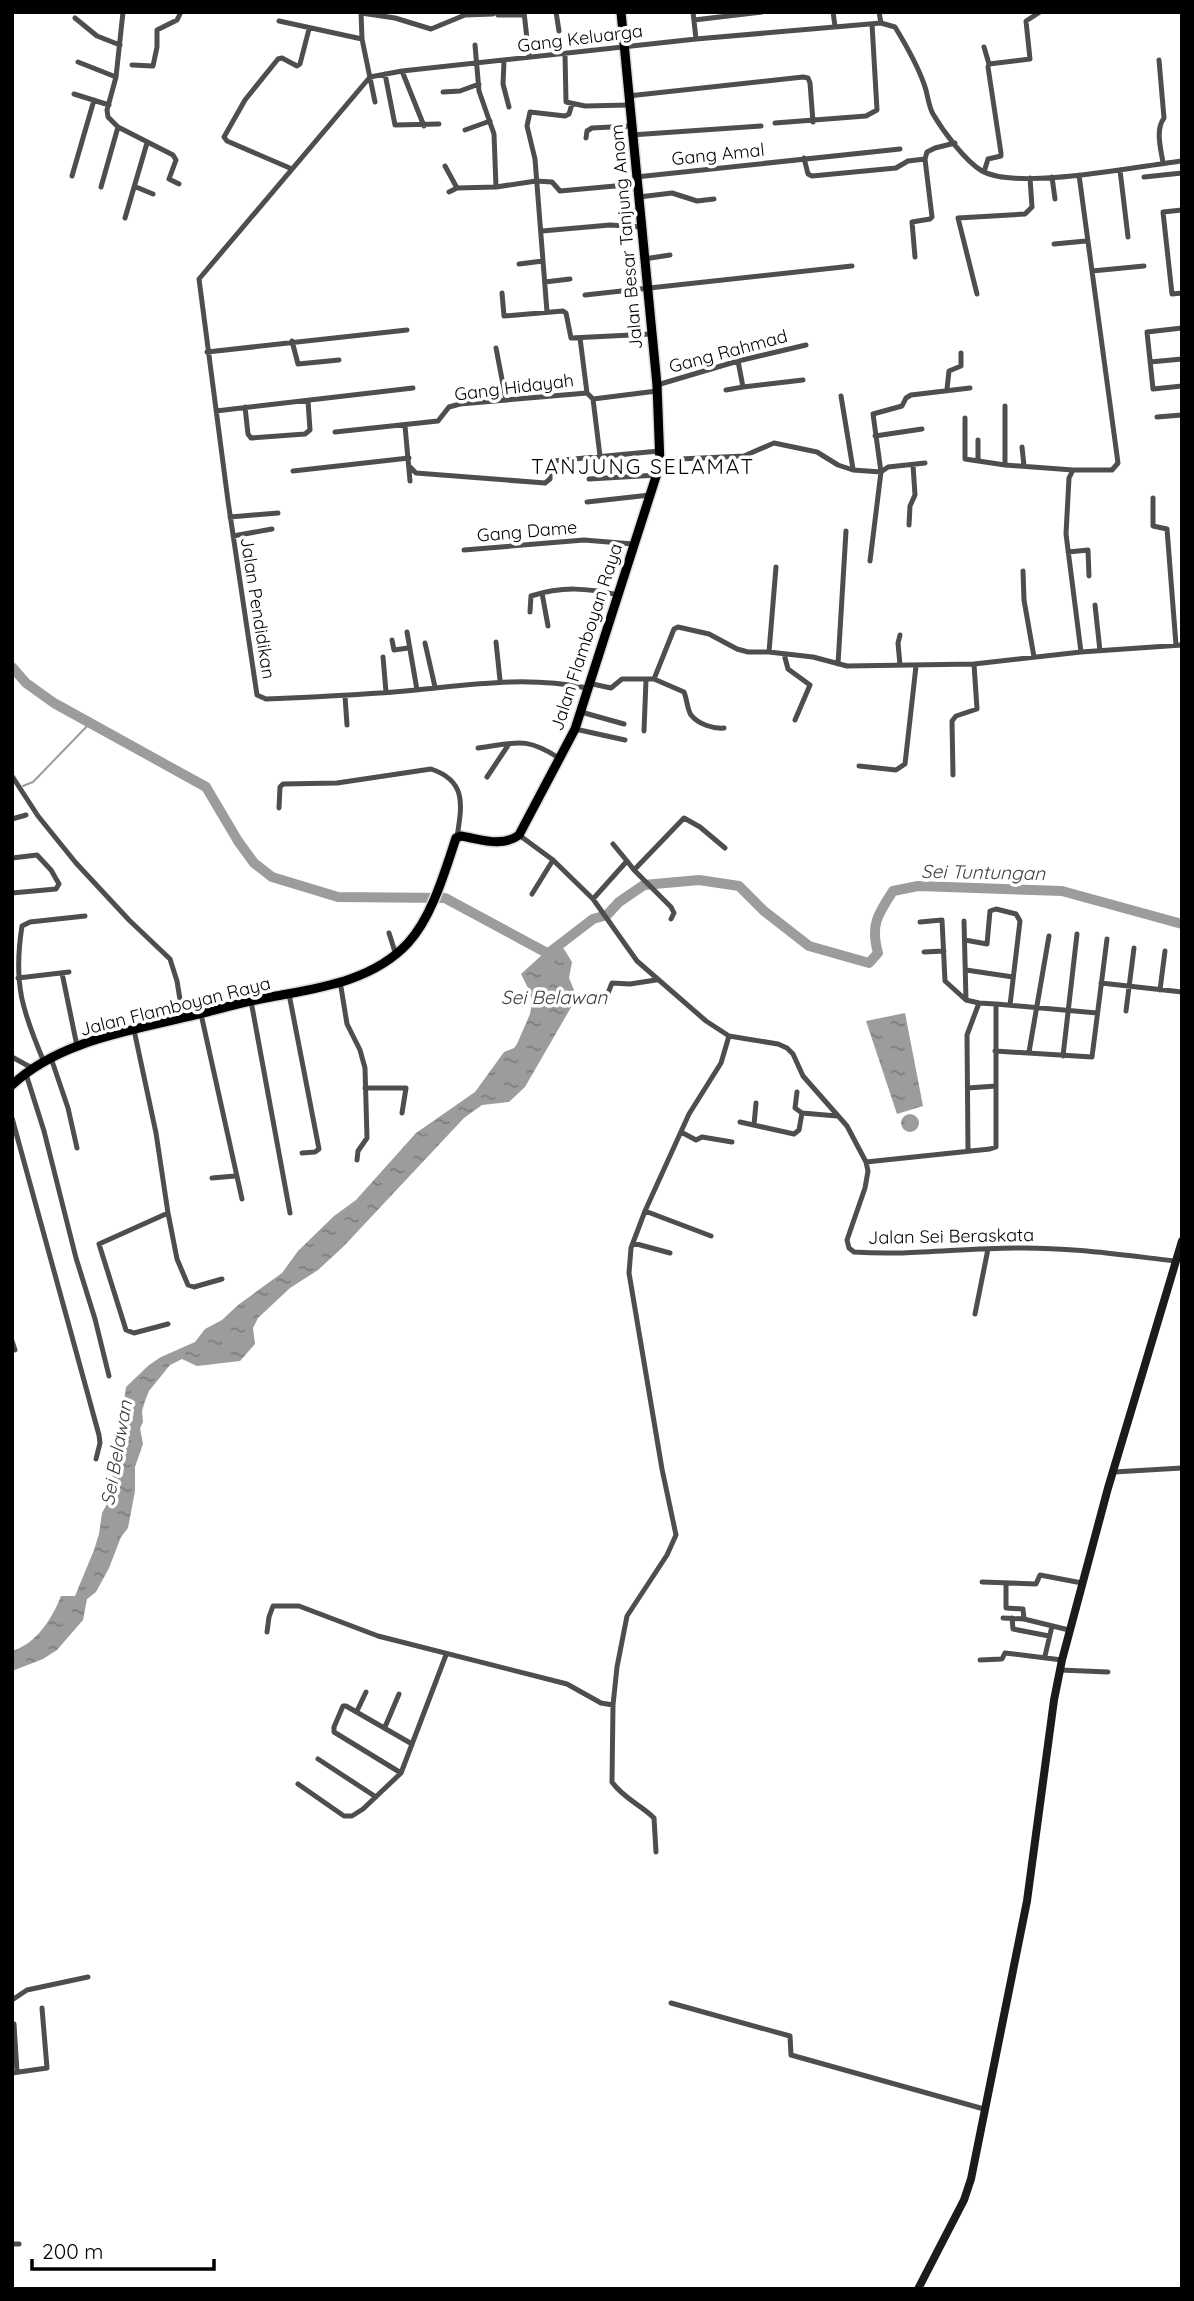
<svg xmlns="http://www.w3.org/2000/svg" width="1194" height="2301" viewBox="0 0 1194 2301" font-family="Quicksand,sans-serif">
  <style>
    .water { fill: url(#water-ripples) }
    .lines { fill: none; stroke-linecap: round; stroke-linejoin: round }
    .stream { stroke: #9c9c9c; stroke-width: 2 }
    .river { stroke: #9c9c9c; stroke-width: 10 }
    .primary-casing { stroke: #dbdbdb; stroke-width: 12 }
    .street { stroke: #4e4e4e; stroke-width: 5 }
    .secondary { stroke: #1b1b1b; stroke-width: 8 }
    .primary { stroke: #000; stroke-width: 9 }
    .labels { text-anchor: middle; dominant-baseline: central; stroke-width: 7; stroke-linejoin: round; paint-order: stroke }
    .street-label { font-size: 18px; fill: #000; stroke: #fff }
    .water-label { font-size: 19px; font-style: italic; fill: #3d3d3d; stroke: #fff }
    .quarter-label { font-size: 21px; letter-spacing: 2px; fill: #000; stroke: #fff }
  </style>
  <defs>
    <pattern id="water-ripples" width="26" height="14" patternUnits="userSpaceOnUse" patternTransform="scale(1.75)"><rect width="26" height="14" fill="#9c9c9c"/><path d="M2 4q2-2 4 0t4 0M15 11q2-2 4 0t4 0" fill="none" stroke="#7d7d7d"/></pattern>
  </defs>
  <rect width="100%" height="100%" fill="#fff"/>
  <path class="water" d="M555,943L564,949L572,962L569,978L577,997L525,1087L509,1102L482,1105L464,1118L343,1247L318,1270L290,1288L258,1318L253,1328L255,1344L240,1361L197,1366L182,1359L170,1365L149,1391L145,1401L142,1411L143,1422L140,1428L143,1444L135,1467V1491L128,1528L121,1537L109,1568L96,1592L87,1599L83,1620L57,1650L43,1659L12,1671V1651C36,1644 52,1619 61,1596H75L94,1550L99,1534L102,1513L107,1504L118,1450L126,1387L149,1365L161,1357L195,1342L205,1329L222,1320L238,1305L282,1273L298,1251L334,1216L356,1200L416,1133L475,1092L504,1052L514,1048L517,1044L530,1014L532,1003L530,992L521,974Z
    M905,1013L923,1106L897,1114L866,1021Z
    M901 1123a9 9 0 1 1 18 0a9 9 0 1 1-18 0Z"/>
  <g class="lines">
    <path class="stream" d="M23,786L33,782L91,722"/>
    <path class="river" d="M12,667L26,683L54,703L206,787L238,841L254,863L272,877L338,897L445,898L547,953L550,963
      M550,952L593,919L607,915L619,902L644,885L699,880L739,886L764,911L809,946L869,963L878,953C870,925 878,914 893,891L918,886L1062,891L1182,924"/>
    <g class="primary-casing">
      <path id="primary" d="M12,1085C61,1039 136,1030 199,1014C223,1008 247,1001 271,997C319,988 373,981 408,943C432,917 445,871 456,838L461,836C480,839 502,848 519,835L575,729L660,464L657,385L621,12"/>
    </g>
    <path class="street" d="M123,12L116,77L107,110L108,117L118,127L173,155L176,160L169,179L179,184
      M361,12L362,39L375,102
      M524,12L529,57
      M556,12L559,31
      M693,12L696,39
      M833,12L835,26
      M879,12L881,23
      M361,13L395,18L431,29L465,15L493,14L495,12
      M498,15H524
      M75,18L97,36L120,45
      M694,20L762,12
      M279,21L362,39
      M475,45L479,91L494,134L496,187
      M984,47L989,64
      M565,54L566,102L585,106L629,105
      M1159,60L1164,118C1155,130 1161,149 1163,163
      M504,61L503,84L509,107
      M78,62L116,77
      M132,65L153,66L157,47V30L177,20L181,12
      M402,71L424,126
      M385,74L395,125L439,124
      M443,92L460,91L479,84
      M74,94L109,105
      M628,96L803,77L808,78L810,83L813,122
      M775,123L866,116L877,110L872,24
      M465,130L490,121
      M631,135L761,126
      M586,138L587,131L592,128L631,126
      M804,158L808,174L812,176L896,168L908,161L925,159
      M445,166L457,188
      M292,169L227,141L224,137L245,100L278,59L282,58L297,66L300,64L309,29
      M1120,170L1128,237
      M984,172L988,159L1001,156V153L988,67L989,64L1030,59L1026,21L1040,12
      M72,176L94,100
      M636,177L900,149
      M1052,177L1055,199
      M1144,177L1182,173
      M101,187L118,127
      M136,187L153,194
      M449,192L457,188L496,187L536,181L552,182L560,191L637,184
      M639,197L672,193L697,201L714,199
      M1182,210L1163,212L1172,294L1182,293
      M125,218L147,143
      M542,231L610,225L641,227
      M1054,244L1086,241
      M915,257L912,222L930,219L932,217L925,159L927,152L935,148L955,143
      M644,259L670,255
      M519,264L543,261
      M1092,271L1144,266
      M545,282L570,279
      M502,293L504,316L563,311L566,313L571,338L651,334
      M977,294L958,218L1025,214L1032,207L1030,178
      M585,295L852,266
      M547,312L535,159L527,126L530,112L565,116L569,114L572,104
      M1182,328L1147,332L1153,389L1182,386
      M580,338L587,393
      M292,341L298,364L339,360
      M496,348L506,400
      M207,352L407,330
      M1150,362L1182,359
      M657,385L738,361L806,345
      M743,387L803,380
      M947,389L949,371L961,366V353
      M726,390L743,387L738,361
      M841,396L853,469
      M593,399L600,456
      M245,407L248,434L251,438L305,434L310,430L308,401
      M216,411L413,388
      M1157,417L1182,415
      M965,418V459L1005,465L1073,470L1069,478L1066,534L1081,652
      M405,426L410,481
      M335,432L438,421L449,407L460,404L587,393L593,399L657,391
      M875,436L922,429
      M978,440V461
      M1022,447L1024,466
      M659,460L744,456L774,443L817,452L838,465L853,470L881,472
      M1005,465V406
      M410,467L416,473L545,483L550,479V464L553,461L659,451
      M1073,470H1112L1118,463L1079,175
      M293,471L409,458
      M881,472L888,467L925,463
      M589,479L658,475
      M1153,498V526L1167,529L1176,645
      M587,502L650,495
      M230,517L278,513
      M909,525L910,506L915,495L913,465
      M233,536L272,529
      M464,550L584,540L633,544
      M1068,552L1088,550L1089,576
      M870,561L881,472L873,414L902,406L906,398L911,395L970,388
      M1023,571L1024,600L1034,657
      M542,593L548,626
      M1095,605L1100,651
      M530,612L531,596C562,586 587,588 619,595
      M407,632L417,690
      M392,640L394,650L408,648
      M496,642L500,680
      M425,643L435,687
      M769,652L776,567
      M784,654L788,669L810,685L795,720
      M383,657L386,692
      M838,664L846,531
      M900,665L898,643L900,635
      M654,679L684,692C687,699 687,709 691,715C698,724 713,729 724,728
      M588,683L611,688L622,679H654L674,629L678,627L709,634L737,649L748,652H769L813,657L847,666L974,664L1081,652L1182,645
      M587,688C527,676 476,684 416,690C366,695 316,697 266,699L257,695L228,501L199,279L370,77L402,71L696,39L881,23L895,27C906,45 917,64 924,84C928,94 928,105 933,114C943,131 965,161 982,171C1018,191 1138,166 1182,161
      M345,696L347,725
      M581,712L624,724
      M575,729L625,740
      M644,731L646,680
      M478,748C516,743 525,736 559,758
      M859,766L896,770L905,764L916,666
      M953,775L952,721L956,716L977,709L974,664
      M12,776L38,816L76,863L129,920L170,959L177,981L183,1018
      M487,777L509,744
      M279,808L280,787L283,784L337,783L431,769C467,781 462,805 457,837
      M12,819L26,815
      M519,835L553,860L593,899L637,961L706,1021L729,1036L778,1044L787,1048L793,1054L803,1076L847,1126L866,1162L868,1171L865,1188L847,1240L849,1248L854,1252C908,1256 961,1248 1015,1248C1069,1247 1122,1255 1175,1261
      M613,844L627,861
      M12,858L37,855L51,870L59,884L56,889L12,893
      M634,870L671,907L674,913L671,919
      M532,894L553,860
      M593,899L627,861L634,870L684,818L700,827L725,848
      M964,921L966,1000L979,1003
      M920,922L942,920L945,981L966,1000
      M389,933L396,955
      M965,940L987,944L990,911L996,909L1016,914L1020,921L1010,1005
      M924,952L944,951
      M966,970L1013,977
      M62,973L77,1046
      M18,978L69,972
      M340,981L347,1024L360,1050L365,1068L367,1138L358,1151L357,1160
      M1101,983L1182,992
      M1160,990L1165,951
      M289,994L319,1149L315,1152L302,1153
      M251,1001L290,1213
      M604,1003L612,983L630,984L656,980
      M996,1004L1097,1013
      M1126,1011L1134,948
      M201,1014L242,1199
      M134,1030L156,1133L168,1213L99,1244L126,1330L134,1333L168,1324
      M995,1051L1092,1057L1107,939
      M1029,1052L1049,936
      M1063,1056L1077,934
      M12,1057L32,1068
      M51,1058L68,1108L77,1148
      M44,1062C22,1010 13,983 22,926L30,922L85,916
      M26,1074L44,1131L76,1258L95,1319L109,1376
      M365,1088H406L402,1113
      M968,1088L996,1086
      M797,1092L795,1108L802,1113
      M12,1118L99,1435L100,1443L96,1459
      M740,1122L794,1134L799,1130L802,1113L837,1116
      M754,1125L756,1103
      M681,1132L696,1140L702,1137L732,1142
      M866,1162L990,1149L996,1147V1004L979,1003L967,1035L968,1151
      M212,1178L235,1176
      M645,1211L711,1236
      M168,1213L177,1259L188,1285L194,1287L222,1279
      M633,1243L670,1253
      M975,1314L988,1249
      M12,1341L15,1350H12
      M1114,1472L1182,1468
      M982,1582L1036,1584L1040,1575L1082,1583
      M1006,1583V1608L1023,1609L1024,1619
      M1003,1618L1024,1619L1069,1630
      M1012,1618L1013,1629L1049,1636
      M267,1632L269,1617L273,1606H299L378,1636L567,1684L601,1703L613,1705L617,1667L627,1616L667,1555L676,1535L662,1469L629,1273L631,1248L645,1211L689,1114L721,1063L729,1036
      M1045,1656L1052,1626
      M980,1660L1002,1659L1005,1653L1062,1660
      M1060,1670L1108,1672
      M613,1705L612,1782C623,1798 641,1805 654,1818L656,1852
      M357,1711L366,1692
      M385,1727L399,1694
      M318,1759L376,1797
      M401,1773L334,1732V1727L343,1706H346L412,1744
      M298,1784L344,1816H352L363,1809L401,1773L446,1655
      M12,2000L27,1990L88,1977
      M671,2003L790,2036L791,2055L984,2109
      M14,2024L17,2072
      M12,2073L47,2068L42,2008
      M12,2244H19"/>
    <path class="secondary" d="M918,2289L964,2200L971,2179L1027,1901L1054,1700L1062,1660L1108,1488L1182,1241"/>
    <use href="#primary" class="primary"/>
  </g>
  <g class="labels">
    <g class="street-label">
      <text transform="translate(580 38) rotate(-7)">Gang Keluarga</text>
      <text transform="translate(718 154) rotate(-6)">Gang Amal</text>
      <text transform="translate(626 237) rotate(-95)">Jalan Besar Tanjung Anom</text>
      <text transform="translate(728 351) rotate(-15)">Gang Rahmad</text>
      <text transform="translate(514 387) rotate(-7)">Gang Hidayah</text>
      <text transform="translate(527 531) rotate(-5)">Gang Dame</text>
      <text transform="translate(258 608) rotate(81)">Jalan Pendidikan</text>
      <text transform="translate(586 637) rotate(-72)">Jalan Flamboyan Raya</text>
      <text transform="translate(175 1006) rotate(-14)">Jalan Flamboyan Raya</text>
      <text transform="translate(951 1236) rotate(-1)">Jalan Sei Beraskata</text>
    </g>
    <g class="water-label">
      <text transform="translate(983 872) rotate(1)">Sei Tuntungan</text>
      <text x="554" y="997">Sei Belawan</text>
      <text transform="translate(116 1453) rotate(-80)">Sei Belawan</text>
    </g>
    <g class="quarter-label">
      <text x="643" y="466">TANJUNG SELAMAT</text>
    </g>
  </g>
  <rect width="1194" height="2301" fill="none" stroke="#000000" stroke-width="28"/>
  <path d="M32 2259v10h182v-10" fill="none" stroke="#000000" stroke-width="3.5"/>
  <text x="42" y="2259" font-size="21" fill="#000000" stroke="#ffffff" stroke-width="5" paint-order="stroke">200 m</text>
</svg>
